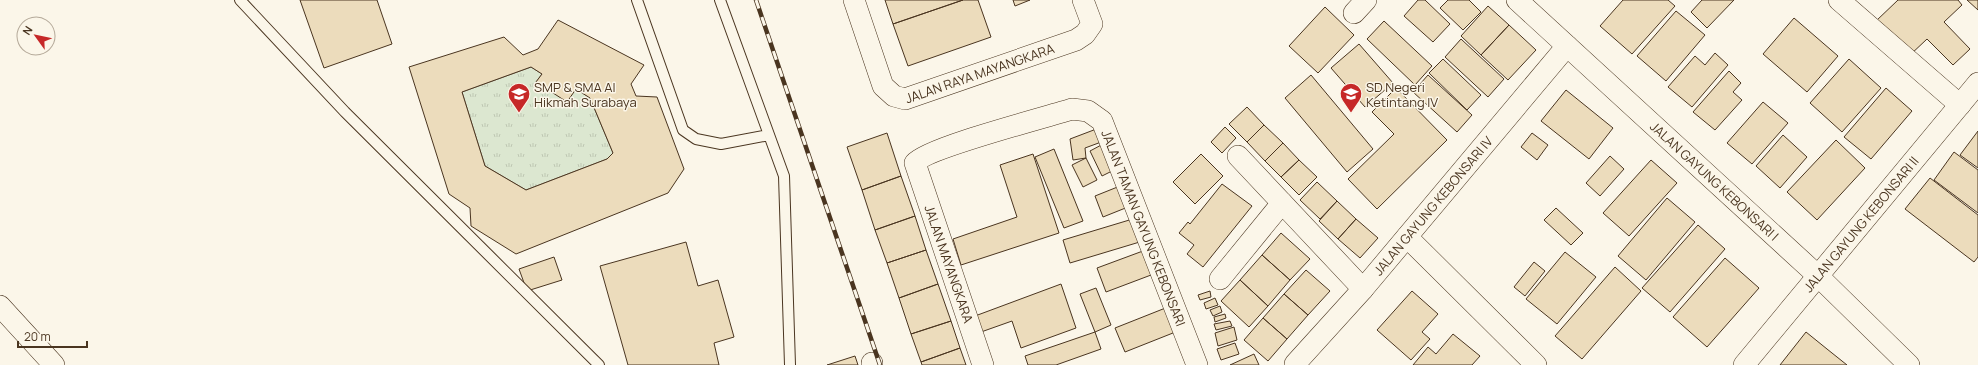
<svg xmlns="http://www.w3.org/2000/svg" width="1978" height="365" viewBox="0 0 1978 365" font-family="Manrope,sans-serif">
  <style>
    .grass { fill: url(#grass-tufts); stroke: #887966 }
    .building { fill: #ecdcbc; stroke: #4a3520; fill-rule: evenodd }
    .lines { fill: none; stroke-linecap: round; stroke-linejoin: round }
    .service-casing { stroke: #4a3520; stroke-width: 12 }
    .minor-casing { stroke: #4a3520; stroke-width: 22 }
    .service { stroke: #fbf6e9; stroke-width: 10 }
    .minor { stroke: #fbf6e9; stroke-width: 21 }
    .rail-casing { stroke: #4a3520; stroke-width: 4.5 }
    .rail { stroke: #fbf6e9; stroke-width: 3; stroke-dasharray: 9; stroke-linecap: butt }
    .labels { text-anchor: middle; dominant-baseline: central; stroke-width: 3; stroke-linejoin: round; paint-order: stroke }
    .street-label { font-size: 13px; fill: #4a3520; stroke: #fbf6e9 }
    .poi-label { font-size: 13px; fill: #4a3520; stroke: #fbf6e9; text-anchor: start }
  </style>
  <defs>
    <pattern id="grass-tufts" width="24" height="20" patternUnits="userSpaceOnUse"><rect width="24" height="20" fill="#dce7d0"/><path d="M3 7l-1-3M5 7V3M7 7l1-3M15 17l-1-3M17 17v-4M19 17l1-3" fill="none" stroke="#bec7b2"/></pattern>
  </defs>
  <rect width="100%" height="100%" fill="#fbf6e9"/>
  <path class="grass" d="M531,67L542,74L536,82L576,89L590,98L613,153L607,159L526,190L485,166L462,92Z"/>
  <path class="building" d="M300,0H377L392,44L324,68Z
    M885,0H963L893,24Z
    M963,0H978L991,37L908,66L893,24Z
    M1013,0H1030L1015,6Z
    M1418,0H1425L1450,24L1433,42L1404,16Z
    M1448,0H1469L1481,12L1463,30L1440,8Z
    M1623,0H1668L1675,6L1632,54L1600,26Z
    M1702,0H1734L1707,28L1691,12Z
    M1898,0H1958L1962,5L1944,22L1970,49L1953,65L1927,39L1909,56L1876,21Z
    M1967,0H1978V10Z
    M1488,6L1509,25L1481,55L1461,36Z
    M1325,7L1354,35L1318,73L1289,46Z
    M1676,11L1705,35L1666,81L1637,56Z
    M1794,18L1838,56L1807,92L1763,54Z
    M558,20L644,65L631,84L636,96L657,97L684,169L668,193L516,254L471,226L470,208L449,194L409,67L504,37L523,55L538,49ZM531,67L542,74L536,82L567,102L576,89L590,98L613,153L607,159L526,190L485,166L462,92Z
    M1384,21L1432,66L1415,85L1367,39Z
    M1509,25L1536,50L1508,80L1481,55Z
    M1461,39L1504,79L1488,97L1445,57Z
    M1359,44L1393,83L1365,107L1331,68Z
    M1715,53L1728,65L1692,107L1668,87L1695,56L1705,65Z
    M1443,59L1481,95L1467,110L1429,73Z
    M1849,59L1881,88L1842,132L1810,103Z
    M1729,71L1741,83L1733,92L1742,100L1715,130L1693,112Z
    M1311,75L1373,149L1347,172L1285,98Z
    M1428,75L1472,115L1457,132L1413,92Z
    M1396,88L1447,140L1377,209L1348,179L1394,134L1372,112Z
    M1886,88L1912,111L1871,159L1844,137Z
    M1566,90L1613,128L1589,159L1541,121Z
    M1763,102L1788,123L1752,164L1727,143Z
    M1247,107L1264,125L1247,142L1229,124Z
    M1264,125L1283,143L1265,161L1247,142Z
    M1225,127L1236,138L1222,153L1211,142Z
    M1099,128L1104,141L1085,148L1086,158L1073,160L1070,139Z
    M1978,131V168L1960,155Z
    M887,133L901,176L862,190L847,147Z
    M1532,133L1548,145L1537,160L1521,147Z
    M1783,135L1807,157L1780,188L1756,166Z
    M1836,140L1865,168L1817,220L1787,192Z
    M1105,143L1118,168L1102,176L1090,151Z
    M1283,143L1299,160L1281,177L1265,161Z
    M1054,149L1083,221L1064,228L1035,157Z
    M1954,152L1978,170V213L1934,180Z
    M1033,154L1059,233L961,265L953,239L1017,217L1000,165Z
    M1201,154L1223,176L1195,204L1173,182Z
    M1610,156L1624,169L1600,196L1586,183Z
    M1086,158L1097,180L1083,187L1072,165Z
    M1299,160L1317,177L1299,195L1281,177Z
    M1651,160L1677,183L1629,236L1603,213Z
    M901,176L915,216L875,230L862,190Z
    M1930,178L1978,215V257L1974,262L1905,209Z
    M1317,182L1337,201L1320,219L1300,200Z
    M1222,184L1252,206L1203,267L1187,254L1194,245L1179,233L1188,222L1190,224Z
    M1120,186L1128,207L1103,217L1095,196Z
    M1667,198L1695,222L1646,280L1618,256Z
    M1337,201L1356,219L1338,239L1319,221Z
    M1556,208L1583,233L1571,245L1544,220Z
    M915,216L926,250L887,263L875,230Z
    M1136,218L1143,241L1070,263L1063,240Z
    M1356,219L1378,238L1360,258L1338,239Z
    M1698,225L1725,249L1670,312L1642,288Z
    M1281,233L1310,259L1290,280L1262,255Z
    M686,242L698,286L718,280L734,337L714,343L719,365H628L600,266Z
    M1151,248L1159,272L1106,292L1097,268Z
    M926,250L938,284L899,298L887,263Z
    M1565,252L1596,277L1557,324L1526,299Z
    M1262,255L1290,280L1268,306L1240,280Z
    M554,257L562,280L527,291L519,269Z
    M1725,258L1759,288L1707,347L1673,317Z
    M1534,262L1545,271L1525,296L1514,287Z
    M1615,267L1641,291L1582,359L1555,336Z
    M1306,270L1330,291L1308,315L1284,294Z
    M1240,280L1268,306L1249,327L1221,301Z
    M938,284L951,321L911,334L899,298Z
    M1061,284L1076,328L1021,348L1012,321L981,332L975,316Z
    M1096,288L1111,325L1095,332L1080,294Z
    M1210,291L1211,297L1200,300L1198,295Z
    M1412,291L1438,314L1422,332L1430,339L1411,360L1377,330Z
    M1284,294L1308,315L1287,339L1263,318Z
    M1215,298L1218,305L1206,309L1204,303Z
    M1220,306L1222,312L1213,316L1210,310Z
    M1168,307L1178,331L1125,352L1115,328Z
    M1225,314L1226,318L1215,322L1214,317Z
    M1263,318L1287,339L1268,361L1244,340Z
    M951,321L960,348L921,362L911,334Z
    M1230,321L1232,326L1216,330L1214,324Z
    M1234,327L1237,340L1218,346L1215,333Z
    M1095,332L1101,349L1056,365H1028L1025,356Z
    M1806,332L1827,349L1847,365H1780Z
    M1453,334L1480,356L1472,365H1413L1428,347L1436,354Z
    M1235,343L1239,354L1221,360L1217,349Z
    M960,348L966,365H922L921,362Z
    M1254,354L1259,365H1230Z
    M855,356L858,365H827Z"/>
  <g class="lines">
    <g class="service-casing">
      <path id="service" d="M240,0L345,112L599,365
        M637,0L683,130L696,139L721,144L769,135
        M720,0L784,176L790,365"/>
    </g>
    <g class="minor-casing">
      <g id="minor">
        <path id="s1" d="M854,0L883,86L894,96L905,99L1076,40L1085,34L1092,24L1083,0"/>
        <path id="s2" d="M1517,0L1817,275L1909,365"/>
        <path d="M1839,0L1960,105"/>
        <path d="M1354,13L1366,0"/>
        <path d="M1238,156L1363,289"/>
        <path d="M1407,237L1536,365"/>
        <path d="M1220,279L1282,203"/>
        <path d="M0,306L54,365"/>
        <path d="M872,363V365"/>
        <path id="s3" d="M1295,364L1363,289L1567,46"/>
        <path id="s4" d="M983,365L915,163C926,148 1047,117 1072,109L1088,111L1102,121L1197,365"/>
        <path id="s5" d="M1744,365L1978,83"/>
      </g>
    </g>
    <use href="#service" class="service"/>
    <use href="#minor" class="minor"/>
    <g class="rail-casing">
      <path id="rail" d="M756,0L880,365"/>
    </g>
    <use href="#rail" class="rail"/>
  </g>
  <defs>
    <g id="school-pin" transform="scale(1.15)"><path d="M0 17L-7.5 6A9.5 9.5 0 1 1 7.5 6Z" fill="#c62828" stroke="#fbf6e9"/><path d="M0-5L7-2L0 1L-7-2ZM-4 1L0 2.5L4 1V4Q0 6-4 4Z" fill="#fff"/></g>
  </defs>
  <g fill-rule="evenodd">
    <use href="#school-pin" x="519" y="94"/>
    <use href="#school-pin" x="1351" y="94"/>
  </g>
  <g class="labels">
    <g class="street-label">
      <text stroke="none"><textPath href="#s1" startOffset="196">JALAN RAYA MAYANGKARA</textPath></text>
      <text stroke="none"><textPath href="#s2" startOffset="268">JALAN GAYUNG KEBONSARI I</textPath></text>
      <text stroke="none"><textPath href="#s3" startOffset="210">JALAN GAYUNG KEBONSARI IV</textPath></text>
      <text stroke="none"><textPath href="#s5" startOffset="183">JALAN GAYUNG KEBONSARI II</textPath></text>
      <text stroke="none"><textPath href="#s4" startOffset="528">JALAN TAMAN GAYUNG KEBONSARI</textPath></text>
      <text transform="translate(949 264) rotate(71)">JALAN MAYANGKARA</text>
    </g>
    <g class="poi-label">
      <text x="534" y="87">SMP &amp; SMA Al<tspan x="534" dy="15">Hikmah Surabaya</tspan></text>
      <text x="1366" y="87">SD Negeri<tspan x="1366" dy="15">Ketintang IV</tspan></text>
    </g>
  </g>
  <g transform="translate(36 36) rotate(303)"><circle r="19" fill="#fbf6e9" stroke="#b4a999"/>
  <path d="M0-3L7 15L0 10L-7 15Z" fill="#c62828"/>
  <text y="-6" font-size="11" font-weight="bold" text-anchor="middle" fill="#4a3520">N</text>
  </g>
  <path d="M18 341v6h69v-6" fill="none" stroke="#4a3520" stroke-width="2"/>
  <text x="24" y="341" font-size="12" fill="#4a3520" stroke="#fbf6e9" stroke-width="3" paint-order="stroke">20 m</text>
</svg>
